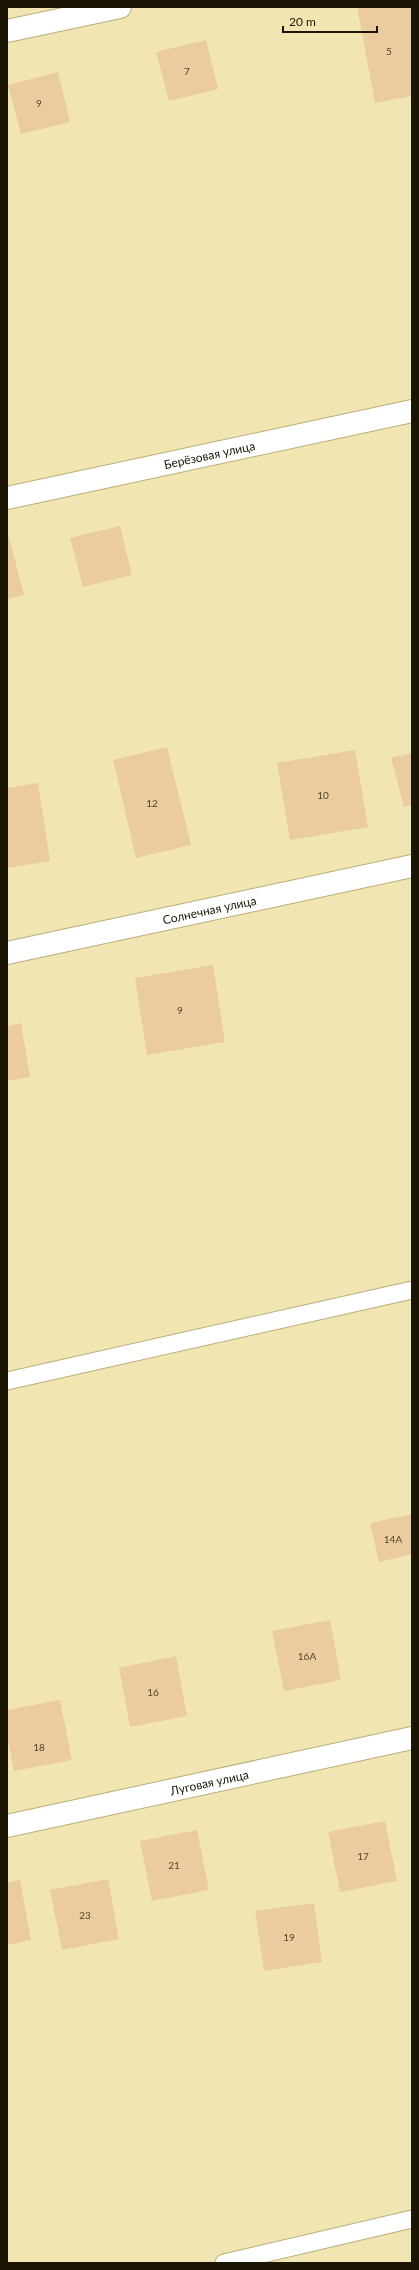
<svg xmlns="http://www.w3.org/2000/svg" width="419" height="2270" viewBox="0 0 419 2270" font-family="Lato,sans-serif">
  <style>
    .building { fill: #ebcc9e }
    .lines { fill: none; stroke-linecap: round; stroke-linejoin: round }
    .lane-casing { stroke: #b9af7c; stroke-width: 19 }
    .street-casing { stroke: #b9af7c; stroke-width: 24 }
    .lane { stroke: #fff; stroke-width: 17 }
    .street { stroke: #fff; stroke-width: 22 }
    .labels { text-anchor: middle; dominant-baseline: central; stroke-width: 3; stroke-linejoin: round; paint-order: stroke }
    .number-label { font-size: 10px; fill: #4e442a }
    .street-label { font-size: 12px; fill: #1a1603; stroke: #f1e6b1 }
  </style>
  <rect width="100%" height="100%" fill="#f1e6b1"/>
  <path class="building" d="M357,7H412V96L375,103Z
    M206,40L218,89L169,101L156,52Z
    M58,72L70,122L21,134L8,85Z
    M120,526L132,575L83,587L70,538Z
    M9,537L24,595L7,599V538Z
    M167,747L191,845L136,858L113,760Z
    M355,750L368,827L290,840L277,763Z
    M412,753V805L404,807L391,758Z
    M38,783L50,861L7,868V788Z
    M213,965L225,1042L147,1055L135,978Z
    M21,1023L30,1077L7,1081V1026Z
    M412,1514V1554L379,1562L370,1523Z
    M330,1620L341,1680L284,1691L272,1631Z
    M176,1656L187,1716L130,1727L119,1668Z
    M60,1700L72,1760L14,1771L7,1734V1710Z
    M385,1821L397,1881L340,1892L328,1832Z
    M197,1830L209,1890L152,1901L140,1841Z
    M108,1879L119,1939L62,1950L50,1890Z
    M20,1880L31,1940L7,1945V1883Z
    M314,1903L322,1962L264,1971L255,1911Z"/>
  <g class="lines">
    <g class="lane-casing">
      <path id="lane" d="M7,1381L412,1290
        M224,2263L412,2219"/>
    </g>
    <g class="street-casing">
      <g id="street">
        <path d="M7,31L120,7"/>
        <path id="s1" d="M7,498L412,411"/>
        <path id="s2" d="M7,953L412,866"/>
        <path id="s3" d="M7,1826L412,1738"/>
      </g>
    </g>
    <use href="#lane" class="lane"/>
    <use href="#street" class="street"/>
  </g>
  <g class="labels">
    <g class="number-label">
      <text x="389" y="51">5</text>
      <text x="187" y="71">7</text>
      <text x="39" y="103">9</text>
      <text x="323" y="795">10</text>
      <text x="152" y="803">12</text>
      <text x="180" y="1010">9</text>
      <text x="393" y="1539">14А</text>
      <text x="307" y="1656">16А</text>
      <text x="153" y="1692">16</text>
      <text x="39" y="1747">18</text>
      <text x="363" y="1856">17</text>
      <text x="174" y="1865">21</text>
      <text x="85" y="1915">23</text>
      <text x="289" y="1937">19</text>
    </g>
    <g class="street-label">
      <text stroke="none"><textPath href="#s1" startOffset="207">Берёзовая улица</textPath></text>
      <text stroke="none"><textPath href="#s2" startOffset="207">Солнечная улица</textPath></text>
      <text stroke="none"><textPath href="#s3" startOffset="207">Луговая улица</textPath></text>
    </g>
  </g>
  <rect width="419" height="2270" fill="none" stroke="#1a1603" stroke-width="16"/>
  <path d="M283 26v6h94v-6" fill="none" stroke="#1a1603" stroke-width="2"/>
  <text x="289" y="26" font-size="12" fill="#1a1603" stroke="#f1e6b1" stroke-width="3" paint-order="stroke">20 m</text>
</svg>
